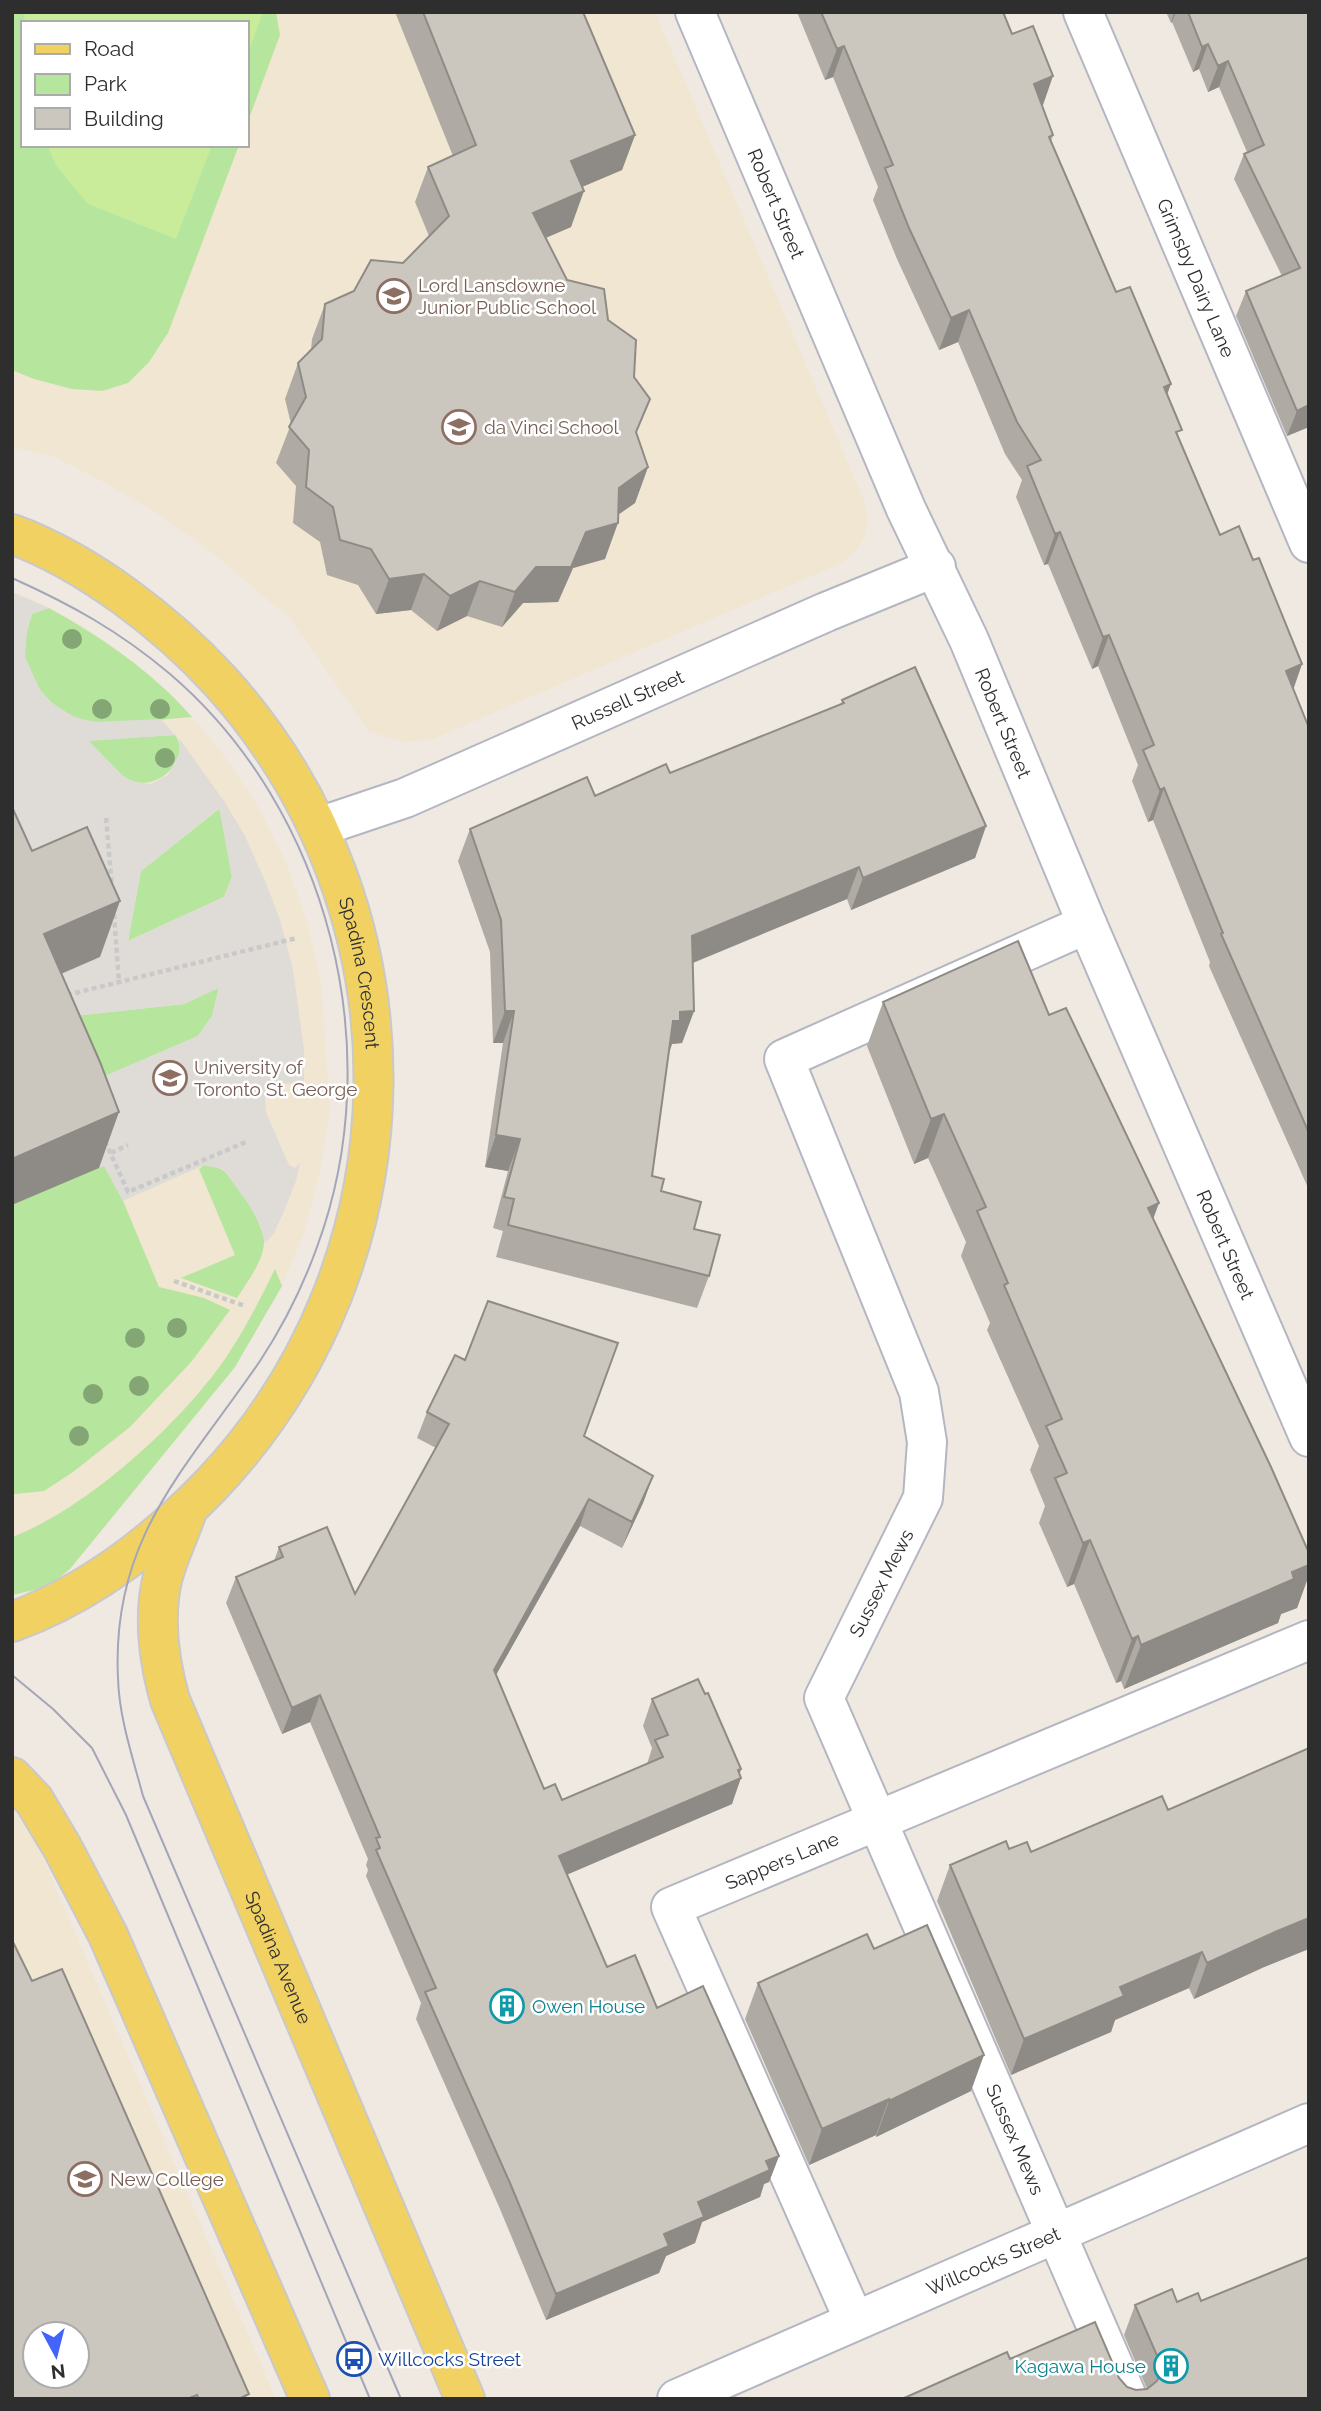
<svg xmlns="http://www.w3.org/2000/svg" width="1321" height="2411" viewBox="0 0 1321 2411" font-family="Raleway,sans-serif">
  <style>
    .education { fill: #f0e6d1; fill-rule: evenodd }
    .green { fill: #b6e59e }
    .pitch { fill: #c9ec9a }
    .plaza { fill: #dfdcd8; fill-rule: evenodd }
    .lines { fill: none; stroke-linecap: round; stroke-linejoin: round }
    .minor-casing { stroke: #b4b7c1; stroke-width: 42 }
    .major-casing { stroke: #c9c9c9; stroke-width: 42 }
    .path { stroke: #c9c9c9; stroke-width: 4.5; stroke-dasharray: 5 3.5; stroke-linecap: butt }
    .minor { stroke: #fff; stroke-width: 38 }
    .major { stroke: #f2d163; stroke-width: 38 }
    .tram { stroke: #a3a6b8; stroke-width: 2 }
    .tree { fill: #84a574 }
    .wall { fill: #afaba4 }
    .shaded-wall { fill: #8e8b86 }
    .building { fill: #cbc7bf; stroke: #8e8b86; stroke-width: 2; fill-rule: evenodd }
    .labels { text-anchor: middle; dominant-baseline: central; stroke-width: 5; stroke-linejoin: round; paint-order: stroke }
    .street-label { font-size: 19px; fill: #2e2e2e; stroke: #fff }
    .education-label { font-size: 19px; fill: #785e54; stroke: #fff; text-anchor: start }
    .culture-label { font-size: 19px; fill: #0d838f; stroke: #fff; text-anchor: start }
    .transit-label { font-size: 19px; fill: #164399; stroke: #fff; text-anchor: start }
  </style>
  <rect width="100%" height="100%" fill="#efe9e1"/>
  <path class="education" d="M12,12H655L865,503L868,520L865,536L854,553L837,565L433,739L404,742L369,732L291,619L210,551L155,512L109,485L55,457L12,447ZM23,23H247V145H23Z
    M12,592L26,596L82,626L134,662L192,717L222,753L257,805L286,862L307,921L321,983L330,1109L319,1174L304,1233L282,1286L235,1367L70,1569L59,1579L33,1592L16,1595H12Z
    M12,1806L37,1845L276,2399H12ZM35,2334H77V2376H35Z"/>
  <path class="green" d="M12,12H276L280,35L247,124V23H23V145H239L168,333L149,362L128,383L102,391L72,389L34,379L12,370Z
    M49,608C101,637 152,671 192,717C163,719 123,725 95,722C63,720 30,689 25,657C23,643 28,627 32,614Z
    M175,735C192,757 160,791 132,781C115,775 100,753 88,740Z
    M220,808L232,877L224,897L128,941L141,871Z
    M219,987L212,1016L198,1036L68,1092L37,1020L184,1004Z
    M104,1165L123,1201L159,1287L204,1298L230,1310L192,1361L130,1427L73,1472L44,1491L15,1494L12,1493V1205Z
    M204,1165C209,1166 216,1167 221,1169C234,1175 266,1228 264,1243C263,1262 247,1282 237,1298L181,1278L235,1255L199,1169Z
    M275,1269L282,1286L235,1367L70,1569L47,1587L12,1595V1537C87,1509 185,1420 229,1353C246,1327 261,1298 275,1269Z"/>
  <path class="pitch" d="M25,12H263L247,56V23H24Z
    M47,145H212L176,239L88,204L57,167Z"/>
  <path class="plaza" d="M12,592L49,608L32,614L27,631L25,657L40,690L52,703L74,717L95,722L161,719L175,735L89,741L123,776L133,782L151,784L168,775L180,752L179,738L224,801L245,836L266,883L280,920L293,969L304,1050V1092L297,1083L277,1084L269,1089L265,1098L266,1112L289,1165L295,1168L300,1163L296,1181L285,1209L274,1233L265,1243L261,1226L250,1206L223,1169L204,1165L123,1201L104,1166L99,1168L68,1092L198,1036L212,1016L219,988L184,1004L37,1020L24,990L99,957L12,906ZM219,808L232,877L224,897L128,941L141,871Z"/>
  <g class="lines">
    <g class="minor-casing">
      <g id="minor">
        <path id="s1" d="M695,12L906,509L969,640L1087,924L1309,1437"/>
        <path id="s2" d="M1083,12L1309,543"/>
        <path id="s3" d="M319,827L405,798L826,612L936,567"/>
        <path id="s4" d="M1087,924L784,1059L919,1392L927,1442L923,1498L824,1698L1128,2399"/>
        <path id="s5" d="M854,2320L671,1907L1309,1640"/>
        <path id="s6" d="M677,2399L1309,2123"/>
      </g>
    </g>
    <g class="major-casing">
      <g id="major">
        <path id="s7" d="M12,534C88,562 167,623 221,682C428,912 424,1260 211,1485C154,1544 89,1594 12,1622"/>
        <path id="s8" d="M186,1514C179,1534 169,1555 163,1576C153,1616 159,1661 170,1700L465,2399"/>
        <path d="M12,1777L34,1800L62,1847L108,1935L310,2399"/>
      </g>
    </g>
    <path class="path" d="M106,818L112,888
      M114,914L119,983
      M67,995L297,938
      M105,1141L128,1192L246,1142
      M111,1153L128,1145
      M174,1281L245,1306"/>
    <use href="#minor" class="minor"/>
    <use href="#major" class="major"/>
    <path class="tram" d="M12,578C72,605 119,631 170,674C329,810 390,1050 317,1247C303,1286 283,1326 260,1361C187,1468 111,1537 118,1678C119,1718 133,1758 143,1796L401,2399
      M12,1675L53,1709L92,1748L126,1815L370,2399"/>
  </g>
  <g class="tree">
    <circle cx="72" cy="639" r="10"/>
    <circle cx="102" cy="709" r="10"/>
    <circle cx="160" cy="709" r="10"/>
    <circle cx="165" cy="758" r="10"/>
    <circle cx="177" cy="1328" r="10"/>
    <circle cx="135" cy="1338" r="10"/>
    <circle cx="139" cy="1386" r="10"/>
    <circle cx="93" cy="1394" r="10"/>
    <circle cx="79" cy="1436" r="10"/>
  </g>
  <path class="wall" d="M395,12H583L635,135L622,170L582,187L571,227L545,238L567,280L608,320L634,377L637,434L648,467L635,503L618,515L605,559L573,568L558,602L523,603L502,627L467,616L437,631L411,610L376,614L358,585L327,575L320,542L293,523L296,486L276,463L291,424L285,399L298,363L311,350L312,339L325,304L354,291L403,263L429,236L415,202L428,167L453,156Z
    M797,12H1003L1053,135L1051,141L1116,292L1167,394L1179,438L1220,535L1253,560L1302,664L1293,689L1309,728V1190L1209,966L1210,962L1153,820L1148,822L1132,781L1138,765L1098,666L1092,669L1048,564L1044,565L1016,497L1022,480L1005,454L958,342L939,350L897,259L873,200L878,187L833,77L825,80Z
    M1166,12H1309V427L1287,436L1236,316L1246,291L1282,276L1234,179L1244,154L1247,152L1219,87L1208,92L1199,69L1193,72L1172,22L1171,23Z
    M842,700L986,826L975,858L851,910L847,899L693,963L694,1011L682,1043L672,1044L669,1051L652,1176L661,1191L694,1229L709,1276L697,1308L496,1257L503,1231L493,1228L508,1171L485,1167L503,1043H493L490,952L458,861L470,829L595,796L670,773L841,704Z
    M883,1002L1049,1015L1153,1219L1309,1553V1575L1297,1608L1281,1614L1278,1623L1124,1689L1121,1681L1116,1683L1074,1584L1067,1587L1039,1523L1045,1506L1030,1470L1039,1446L987,1330L990,1323L961,1256L966,1242L928,1158L914,1164L867,1046Z
    M427,1412L584,1436L653,1476L643,1503L622,1548L580,1526L496,1675L544,1789L562,1800L647,1764L652,1748L643,1726L652,1699L741,1769L732,1804L567,1874L607,1967L657,2008L779,2156L769,2182L764,2184L760,2197L702,2222L695,2243L666,2256L659,2273L546,2320L500,2209L416,2019L421,2003L366,1876L368,1870L366,1865L368,1859L310,1722L282,1734L226,1603L236,1577L274,1561L279,1547L355,1594L436,1448L417,1438Z
    M1168,1810L1262,1968L1194,1999L1189,1988L1115,2020L1111,2032L1011,2075L937,1901L950,1865L1009,1849L1031,1852Z
    M874,1949L971,2091L876,2137V2135L809,2165L745,2019L758,1983Z
    M1201,2301L1309,2399H902L1010,2359L1119,2378L1127,2387L1136,2390L1147,2389L1124,2335L1135,2305L1177,2302Z"/>
  <path class="shaded-wall" d="M1174,12H1176L1172,22L1171,23Z
    M1208,44L1199,69L1193,72L1202,47Z
    M844,46L833,77L825,80L837,49Z
    M1228,61L1219,87L1208,92L1218,66Z
    M1053,76L1042,108L1034,84Z
    M635,135L622,170L558,197L571,161Z
    M584,191L571,227L520,249L533,213Z
    M969,310L958,342L939,350L951,318Z
    M1171,384L1159,416L1164,387Z
    M1309,405V427L1287,436L1297,411Z
    M648,467L635,503L606,523L619,488Z
    M618,523L605,559L573,568L558,602L523,603L502,627L515,592L536,567L586,532Z
    M1060,532L1048,564L1044,565L1055,534Z
    M424,574L411,610L376,614L389,579Z
    M480,581L467,616L437,631L450,596Z
    M1109,635L1098,666L1092,669L1103,637Z
    M1302,664L1291,696L1286,671Z
    M1164,788L1153,820L1148,822L1160,790Z
    M986,826L975,858L851,910L863,878Z
    M859,867L847,899L680,968L692,936Z
    M120,901L100,957L24,990L44,934Z
    M505,1011H514L503,1043H493Z
    M694,1011L682,1043L672,1044L669,1053L673,1021L680,1012Z
    M119,1112L99,1168L12,1205V1159Z
    M944,1114L928,1158L914,1164L931,1119Z
    M496,1135L520,1139L508,1171L485,1167Z
    M1159,1203L1143,1247L1148,1208Z
    M653,1476L643,1503L622,1548L632,1522Z
    M589,1499L580,1526L484,1696L494,1670Z
    M1090,1540L1074,1584L1067,1587L1083,1543Z
    M1309,1565V1575L1297,1608L1281,1614L1278,1623L1124,1689L1141,1645Z
    M1138,1636L1121,1681L1116,1683L1132,1639Z
    M320,1695L310,1722L282,1734L292,1708Z
    M741,1769L738,1779L741,1778L732,1804L550,1882L559,1856Z
    M1309,1918V1949L1262,1968L1194,1999L1207,1963L1275,1932Z
    M1202,1952L1189,1988L1115,2020L1111,2032L1011,2075L1024,2039L1120,1987Z
    M984,2055L971,2091L876,2137L889,2101Z
    M889,2099L876,2135L809,2165L822,2129Z
    M779,2156L769,2182L764,2184L760,2197L702,2222L695,2243L666,2256L659,2273L546,2320L556,2294L664,2234L698,2202L766,2161Z"/>
  <path class="building" d="M423,12H583L635,135L571,161L584,191L533,213L567,280L604,289L608,320L636,340L634,377L650,399L636,432L648,467L619,488L618,523L586,532L571,567H536L515,592L480,581L450,596L424,574L389,579L371,549L340,540L333,507L306,487L309,450L289,427L306,397L298,363L322,339L325,304L354,291L371,260L403,263L449,216L428,167L476,145Z
    M821,12H1003L1012,34L1033,26L1053,76L1034,84L1053,135L1049,137L1116,292L1130,287L1171,384L1164,387L1182,430L1176,432L1220,535L1239,526L1253,560L1259,558L1302,664L1286,671L1309,728V1133L1221,934L1223,933L1164,788L1160,790L1143,750L1154,745L1109,635L1103,637L1060,532L1055,534L1027,466L1041,460L1017,422L969,310L951,318L909,228L885,168L893,165L844,46L837,49Z
    M1188,12H1309V405L1297,411L1246,291L1300,268L1244,154L1264,145L1228,61L1218,66L1208,44L1202,47Z
    M915,667L986,826L863,878L859,867L692,936L694,1011L680,1012V1021H673L652,1176L664,1179L661,1191L701,1202L694,1229L720,1235L709,1276L508,1225L514,1199L504,1197L520,1139L496,1135L514,1011H505L501,920L470,829L587,777L595,796L666,764L670,773L844,703L842,700Z
    M12,807L32,851L87,827L120,901L44,934L100,1062L119,1112L12,1159Z
    M1018,941L1049,1015L1066,1008L1159,1203L1148,1208L1271,1467L1309,1553V1565L1292,1572L1294,1579L1141,1645L1138,1636L1132,1639L1090,1540L1083,1543L1055,1478L1067,1473L1046,1426L1062,1419L1004,1285L1008,1283L977,1211L986,1207L944,1114L931,1119L883,1002Z
    M488,1301L618,1343L584,1436L653,1476L632,1522L589,1499L494,1670L544,1789L555,1784L562,1800L663,1757L655,1740L668,1735L652,1699L698,1679L705,1694L708,1693L741,1769L738,1770L741,1778L559,1856L607,1967L635,1955L657,2008L703,1986L779,2156L766,2161L770,2170L698,2202L704,2217L664,2234L669,2246L556,2294L510,2183L425,1992L436,1988L376,1850L380,1848L376,1838L380,1837L320,1695L292,1708L236,1577L283,1557L279,1547L327,1527L355,1594L449,1424L427,1412L455,1355L465,1360Z
    M1309,1748V1918L1275,1932L1207,1963L1202,1952L1120,1987L1124,1996L1024,2039L950,1865L1006,1841L1009,1849L1027,1842L1031,1852L1162,1796L1168,1810Z
    M927,1925L984,2055L889,2101V2099L822,2129L758,1983L867,1934L874,1949Z
    M12,1940L32,1981L62,1969L249,2394L239,2399H199L197,2395L187,2399H12ZM35,2334H77V2376H35Z
    M1309,2257V2399H902L1007,2352L1010,2359L1095,2322L1119,2378L1127,2387L1136,2390L1147,2389L1157,2381L1161,2371L1159,2360L1135,2305L1172,2289L1177,2302L1198,2293L1201,2301Z"/>
  <defs>
    <g id="school-ring" transform="scale(1.75)"><circle r="9.5" fill="#fff" stroke="#8d6e63" stroke-width="1.5"/><path d="M0-5L7-2L0 1L-7-2ZM-4 1L0 2.5L4 1V4Q0 6-4 4Z" fill="#8d6e63"/></g>
    <g id="university-ring" transform="scale(1.75)"><circle r="9.5" fill="#fff" stroke="#8d6e63" stroke-width="1.5"/><path d="M0-5L7-2L0 1L-7-2ZM-4 1L0 2.5L4 1V4Q0 6-4 4Z" fill="#8d6e63"/></g>
    <g id="building-ring" transform="scale(1.75)"><circle r="9.5" fill="#fff" stroke="#0f9aa8" stroke-width="1.5"/><path d="M-4-6H4V6H1V3H-1V6H-4ZM-2.5-4.3h1.7v1.8h-1.7ZM.8-4.3h1.7v1.8H.8ZM-2.5-1h1.7V.8h-1.7ZM.8-1h1.7V.8H.8Z" fill="#0f9aa8"/></g>
    <g id="bus-ring" transform="scale(1.75)"><circle r="9.5" fill="#fff" stroke="#1a4fb4" stroke-width="1.5"/><path d="M-5-6H5V4H4V6H2V4H-2V6H-4V4H-5ZM-3.5-4V0h7V-4ZM-3.5 1.2v1.5H-2V1.2ZM2 1.2v1.5H3.5V1.2Z" fill="#1a4fb4"/></g>
  </defs>
  <g fill-rule="evenodd">
    <use href="#school-ring" x="394" y="296"/>
    <use href="#school-ring" x="459" y="427"/>
    <use href="#university-ring" x="170" y="1078"/>
    <use href="#building-ring" x="507" y="2006"/>
    <use href="#university-ring" x="85" y="2179"/>
    <use href="#bus-ring" x="354" y="2359"/>
    <use href="#building-ring" x="1171" y="2366"/>
  </g>
  <g class="labels">
    <g class="street-label">
      <text stroke="none"><textPath href="#s1" startOffset="208">Robert Street</textPath></text>
      <text stroke="none"><textPath href="#s2" startOffset="289">Grimsby Dairy Lane</textPath></text>
      <text stroke="none"><textPath href="#s3" startOffset="334">Russell Street</textPath></text>
      <text stroke="none"><textPath href="#s1" startOffset="775">Robert Street</textPath></text>
      <text stroke="none"><textPath href="#s7" startOffset="586">Spadina Crescent</textPath></text>
      <text stroke="none"><textPath href="#s1" startOffset="1342">Robert Street</textPath></text>
      <text transform="translate(881 1583) rotate(-63)">Sussex Mews</text>
      <text stroke="none"><textPath href="#s5" startOffset="572">Sappers Lane</textPath></text>
      <text stroke="none"><textPath href="#s8" startOffset="471">Spadina Avenue</textPath></text>
      <text stroke="none"><textPath href="#s4" startOffset="1502">Sussex Mews</textPath></text>
      <text stroke="none"><textPath href="#s6" startOffset="345">Willcocks Street</textPath></text>
    </g>
    <g class="education-label">
      <text x="418" y="285">Lord Lansdowne<tspan x="418" dy="22">Junior Public School</tspan></text>
      <text x="484" y="427">da Vinci School</text>
      <text x="194" y="1067">University of<tspan x="194" dy="22">Toronto St. George</tspan></text>
      <text x="110" y="2179">New College</text>
    </g>
    <g class="culture-label">
      <text x="532" y="2006">Owen House</text>
      <text x="1146" y="2366" text-anchor="end">Kagawa House</text>
    </g>
    <g class="transit-label">
      <text x="378" y="2359">Willcocks Street</text>
    </g>
  </g>
  <rect width="1321" height="2411" fill="none" stroke="#2e2e2e" stroke-width="28"/>
  <rect x="21" y="21" width="228" height="126" fill="#ffffff" stroke="#ababab" stroke-width="2"/>
  <rect x="35" y="44" width="35" height="10" fill="#f2d163" stroke="#ababab" stroke-width="2"/>
  <text x="84" y="56" font-size="21" fill="#2e2e2e">Road</text>
  <rect x="35" y="74" width="35" height="21" fill="#b6e59e" stroke="#ababab" stroke-width="2"/>
  <text x="84" y="91" font-size="21" fill="#2e2e2e">Park</text>
  <rect x="35" y="108" width="35" height="21" fill="#cbc7bf" stroke="#ababab" stroke-width="2"/>
  <text x="84" y="126" font-size="21" fill="#2e2e2e">Building</text>
  <g transform="translate(56 2355) rotate(173)"><circle r="33" fill="#ffffff" stroke="#ababab" stroke-width="2"/>
  <path d="M0-5L12 26L0 18L-12 26Z" fill="#4264fb"/>
  <text y="-10" font-size="19" font-weight="bold" text-anchor="middle" fill="#2e2e2e">N</text>
  </g>
</svg>
